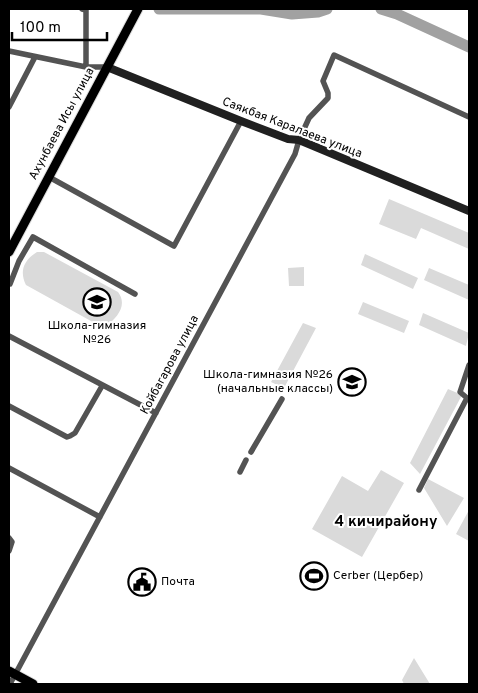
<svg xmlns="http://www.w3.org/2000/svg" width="478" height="693" viewBox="0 0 478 693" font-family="Overpass,sans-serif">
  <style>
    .green { fill: #dadada }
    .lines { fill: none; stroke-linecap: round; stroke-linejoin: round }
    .river { stroke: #a1a1a1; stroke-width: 11 }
    .primary-casing { stroke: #dbdbdb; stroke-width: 11 }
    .street { stroke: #535353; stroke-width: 5.5 }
    .secondary { stroke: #202020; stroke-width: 8 }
    .primary { stroke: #000; stroke-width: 9 }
    .labels { text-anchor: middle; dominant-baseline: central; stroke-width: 4; stroke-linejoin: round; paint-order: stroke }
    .street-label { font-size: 12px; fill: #000; stroke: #fff }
    .poi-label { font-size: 12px; fill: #000; stroke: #fff; text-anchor: start }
    .quarter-label { font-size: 15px; font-weight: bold; fill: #000; stroke: #fff }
  </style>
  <rect width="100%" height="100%" fill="#fff"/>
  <path class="green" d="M389,199L469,233V249L421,228L416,239L379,224Z
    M37,252H44L118,292C128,305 117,318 106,326H100L26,285C19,271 24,260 37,252Z
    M365,254L418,278L413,289L361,265Z
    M304,267V286H289L288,268Z
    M429,268L469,285V300L424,280Z
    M363,302L409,321L404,333L358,314Z
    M423,313L469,333L466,346L419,325Z
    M303,323L316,328L284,388L271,382Z
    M448,389L462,395L420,474L410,463Z
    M381,470L404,483L362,557L312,529L342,476L368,491Z
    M428,479L464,498L447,526L424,488Z
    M469,510V541L456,534Z
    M414,658L430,684H404L402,680Z"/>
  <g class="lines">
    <path class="river" d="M159,9H261L292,14L318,12L327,9
      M381,9L397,14L469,47"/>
    <g class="primary-casing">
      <path id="primary" d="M9,252L138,9
        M9,671L33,684"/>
    </g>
    <path class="street" d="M82,9L86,10V67H107
      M9,51L86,67
      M9,107L35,57
      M49,177L174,246L241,121
      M10,284L19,261L33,237L135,294
      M9,336L156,413
      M9,406L67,437L70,436L75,433L102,386
      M251,452L282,399
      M9,468L100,517
      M240,472L246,460
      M419,490L467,398L460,392L469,365
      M9,538L12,542L9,551
      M10,684L295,154L299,140L309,118L328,98V93L323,81L334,55L469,117"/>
    <path class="secondary" d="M107,67L241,121L288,139L299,140L469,211"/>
    <use href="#primary" class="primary"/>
  </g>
  <defs>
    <g id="school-ring" transform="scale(1.4375)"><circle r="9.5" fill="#fff" stroke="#000" stroke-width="1.5"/><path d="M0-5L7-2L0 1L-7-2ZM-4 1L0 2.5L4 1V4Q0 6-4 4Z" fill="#000"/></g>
    <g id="stadium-ring" transform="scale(1.4375)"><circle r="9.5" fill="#fff" stroke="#000" stroke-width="1.5"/><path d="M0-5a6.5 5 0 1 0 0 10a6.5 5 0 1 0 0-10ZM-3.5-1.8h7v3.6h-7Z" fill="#000"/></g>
    <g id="civic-ring" transform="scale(1.4375)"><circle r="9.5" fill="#fff" stroke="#000" stroke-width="1.5"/><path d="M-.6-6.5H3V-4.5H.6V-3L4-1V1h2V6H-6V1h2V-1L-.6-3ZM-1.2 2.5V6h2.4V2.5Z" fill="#000"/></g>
  </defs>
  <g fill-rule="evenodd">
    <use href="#school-ring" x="97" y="302"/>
    <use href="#school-ring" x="352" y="382"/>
    <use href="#stadium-ring" x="314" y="576"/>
    <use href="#civic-ring" x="142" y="582"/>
  </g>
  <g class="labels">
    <g class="street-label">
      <text transform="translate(62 124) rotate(-62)">Ахунбаева Исы улица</text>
      <text transform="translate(292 128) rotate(21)">Саякбая Каралаева улица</text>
      <text transform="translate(170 365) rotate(-62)">Койбагарова улица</text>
    </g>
    <g class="poi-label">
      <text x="97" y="326" text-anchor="middle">Школа-гимназия<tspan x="97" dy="14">№26</tspan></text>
      <text x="333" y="375" text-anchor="end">Школа-гимназия №26<tspan x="333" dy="14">(начальные классы)</tspan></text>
      <text x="333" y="576">Cerber (Цербер)</text>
      <text x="161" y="582">Почта</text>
    </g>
    <g class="quarter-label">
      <text x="386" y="522">4 кичирайону</text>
    </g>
  </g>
  <rect width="478" height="693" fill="none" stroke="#000000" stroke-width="20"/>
  <path d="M12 32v8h95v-8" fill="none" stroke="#000000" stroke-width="2.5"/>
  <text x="20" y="32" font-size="15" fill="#000000" stroke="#ffffff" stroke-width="4" paint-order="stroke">100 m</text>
</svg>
